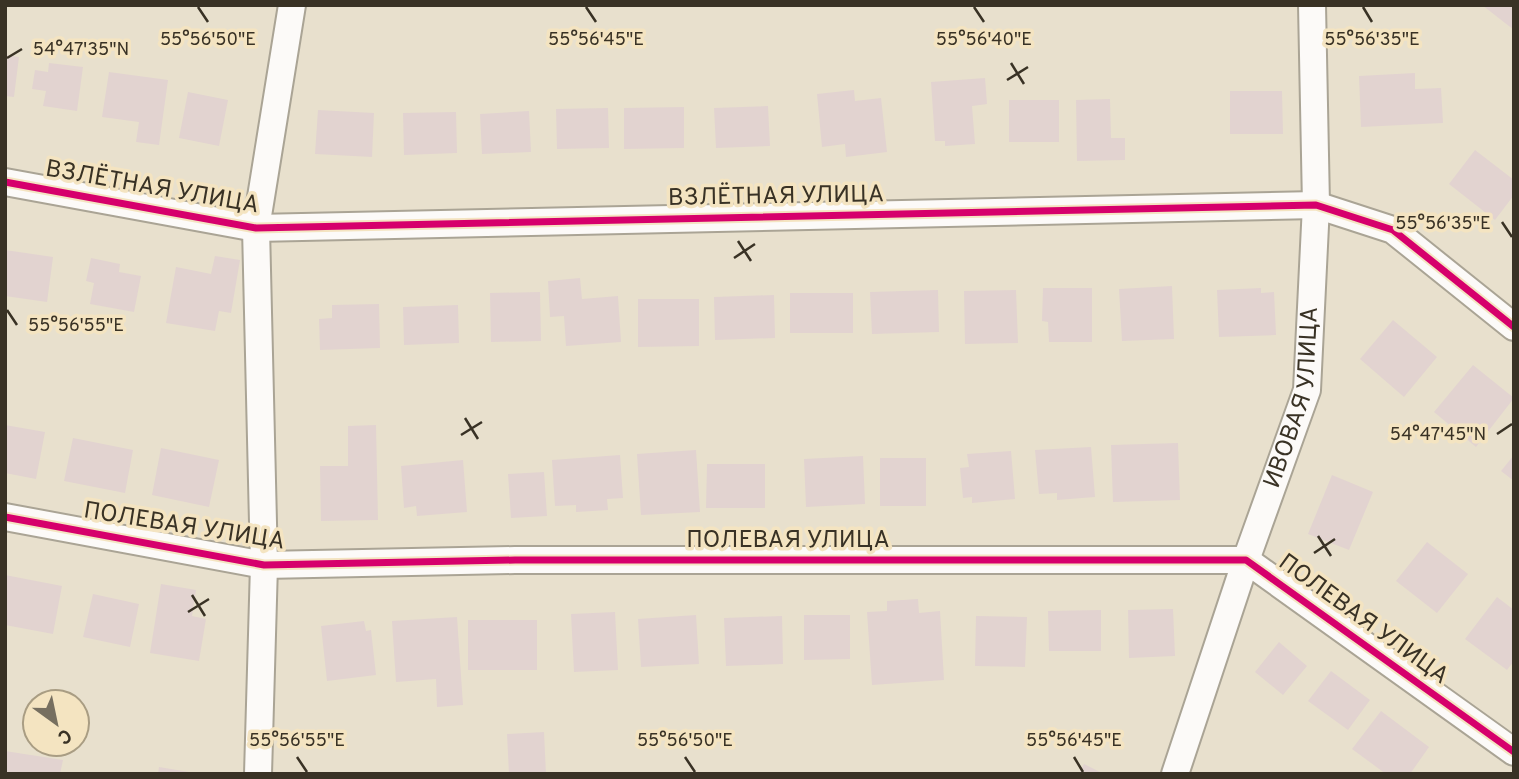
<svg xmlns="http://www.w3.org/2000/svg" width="1519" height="779" viewBox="0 0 1519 779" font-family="Overpass,sans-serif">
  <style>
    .building { fill: #e2d3d0 }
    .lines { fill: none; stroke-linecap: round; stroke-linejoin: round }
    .minor-casing { stroke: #aaa495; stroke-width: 30 }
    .minor { stroke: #fcfaf8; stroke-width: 26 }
    .cycleway-casing { stroke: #f4e4c1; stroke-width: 11 }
    .cycleway { stroke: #d6006c; stroke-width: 7 }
    .ticks { fill: none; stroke: #393225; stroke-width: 2.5 }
    .labels { text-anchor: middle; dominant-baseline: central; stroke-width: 7; stroke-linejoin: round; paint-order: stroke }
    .street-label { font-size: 24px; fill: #393225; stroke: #f4e4c1 }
    .ticks-label { font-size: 18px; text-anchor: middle; fill: #393225; stroke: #f4e4c1; stroke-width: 7; stroke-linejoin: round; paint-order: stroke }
  </style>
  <rect width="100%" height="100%" fill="#e8e0cd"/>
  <path class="building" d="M1482,5H1514V30Z
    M5,55L19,57L14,97L5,96Z
    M49,63L83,67L77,111L43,106L46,91L32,89L35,70L48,72Z
    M109,72L168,80L159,145L136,142L139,122L102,117Z
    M1415,73V89L1441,88L1443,123L1361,127L1359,76Z
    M985,78L987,104L972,106L975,144L945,146V141H935L931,82Z
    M854,90L855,101L881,98L887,152L846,157L845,144L822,147L817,94Z
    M1230,91H1282L1283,134H1230Z
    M188,92L228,100L219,146L179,138Z
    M1110,99L1111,138H1125V160L1077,161L1076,100Z
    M1009,100H1059V142H1009Z
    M768,106L770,146L716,148L714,108Z
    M684,107V148L624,149V108Z
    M608,108L609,148L557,149L556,109Z
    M318,110L374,113L372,157L315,154Z
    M529,111L531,152L482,154L480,114Z
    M456,112L457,153L404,155L403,113Z
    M1475,150L1514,180V195L1495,220L1449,184Z
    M5,250L53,257L47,302L5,296Z
    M215,256L240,260L231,313L219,311L215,331L166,323L176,267L211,274Z
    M91,258L120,264L119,272L141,276L134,312L90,304L94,283L86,281Z
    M580,278L582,299L618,296L621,342L566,346L564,316L550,317L548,281Z
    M1172,286L1174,339L1122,341L1119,289Z
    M1043,288H1092V342H1049L1048,322L1042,321Z
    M1261,288V293L1274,292L1276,335L1219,337L1217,290Z
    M938,290L939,332L872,334L870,292Z
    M1016,290L1018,343L965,344L964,291Z
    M540,292L541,341L491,342L490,293Z
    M790,293H853V333H790Z
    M774,295L775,338L715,340L714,297Z
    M638,299H699V346L638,347Z
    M379,304L380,348L320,350L319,319L332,318V305Z
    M458,305L459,343L404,345L403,307Z
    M1393,320L1437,357L1404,397L1360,359Z
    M1473,365L1514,398L1476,447L1434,412Z
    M5,425L45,432L36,479L5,473Z
    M376,425L378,520L321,521L320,466H348V426Z
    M73,438L133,450L125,493L64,481Z
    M1178,443L1180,500L1113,502L1111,445Z
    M1091,447L1095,497L1057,500V493L1039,494L1035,450Z
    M161,448L219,460L209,507L152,495Z
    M696,450L700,512L641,515L637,454Z
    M1011,451L1015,499L972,503V497L963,498L960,468L969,467L967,454Z
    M620,455L623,498L607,499L608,510L576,512V505L555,506L552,460Z
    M1514,455V481L1501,471Z
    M863,456L865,504L806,507L804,459Z
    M880,458H926V506H880Z
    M463,460L467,512L417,516L416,506L404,508L401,466Z
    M707,464H765V508H706Z
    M544,472L547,516L511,518L508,474Z
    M1332,475L1373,492L1349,550L1308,534Z
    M1427,542L1468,574L1437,613L1396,581Z
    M5,575L62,586L53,634L5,625Z
    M161,584L196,590L192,616L206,619L199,661L150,653Z
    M93,594L139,604L130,647L83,637Z
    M1497,597L1514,610V661L1507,670L1465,639Z
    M918,599L919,613L940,611L944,680L872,685L867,612L887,611V601Z
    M1173,609L1175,656L1129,658L1128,610Z
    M1101,610V651H1049L1048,611Z
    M615,612L618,670L574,672L571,614Z
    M696,615L699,664L641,667L638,619Z
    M804,615H850V659L804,660Z
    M782,616L783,664L726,666L724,618Z
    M976,616L1027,617L1025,667L975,666Z
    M457,617L463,705L437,707L436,679L396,682L392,621Z
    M468,620H537V670H468Z
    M364,621L366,631L371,630L376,675L327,681L321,626Z
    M1279,642L1307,666L1283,695L1255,672Z
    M1331,671L1370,700L1348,730L1308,701Z
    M1381,711L1429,747L1410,774H1386L1352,749Z
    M544,732L546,774H509L507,734Z
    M5,751L63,760L60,774H5Z
    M1084,764L1104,774H1079Z
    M159,767L189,772V774H158Z"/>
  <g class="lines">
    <g class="minor-casing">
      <g id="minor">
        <path d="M5,182L256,228L1316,205L1393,230L1514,327"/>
        <path d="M5,517L264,565L515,560H1246L1514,752"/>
        <path d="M258,774L264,565L256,228L292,5"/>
        <path id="s1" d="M1175,774L1246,560L1307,390L1316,205L1312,5"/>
      </g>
    </g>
    <use href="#minor" class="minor"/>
    <g class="cycleway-casing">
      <path id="cycleway" d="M5,182L256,228L1316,205L1393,230L1514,327
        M5,517L264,565L515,560H1246L1514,752"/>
    </g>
    <use href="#cycleway" class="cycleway"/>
  </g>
  <path class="ticks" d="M198,7L208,22M586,7L596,22M974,7L984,22M1363,7L1372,22M7,58L22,49M1011,63L1024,84M1007,80L1028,67M1502,222L1512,237M738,241L751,261M734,258L755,244M7,310L17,325M465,418L478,439M1497,434L1512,424M461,435L482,422M1318,536L1331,556M1314,553L1335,539M192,595L205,616M188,612L209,599M297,757L307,772M685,757L695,772M1074,757L1083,772"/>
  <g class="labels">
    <g class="street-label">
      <text transform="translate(152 188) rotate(10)">ВЗЛЁТНАЯ УЛИЦА</text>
      <text transform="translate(776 197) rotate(-1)">ВЗЛЁТНАЯ УЛИЦА</text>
      <text stroke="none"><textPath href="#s1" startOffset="396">ИВОВАЯ УЛИЦА</textPath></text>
      <text transform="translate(184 527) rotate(9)">ПОЛЕВАЯ УЛИЦА</text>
      <text x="788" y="541">ПОЛЕВАЯ УЛИЦА</text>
      <text transform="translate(1363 620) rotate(36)">ПОЛЕВАЯ УЛИЦА</text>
    </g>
  </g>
  <g class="ticks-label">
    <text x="208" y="45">55°56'50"E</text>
    <text x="596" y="45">55°56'45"E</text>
    <text x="984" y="45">55°56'40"E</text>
    <text x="1372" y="45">55°56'35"E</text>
    <text x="81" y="55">54°47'35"N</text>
    <text x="1443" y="229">55°56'35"E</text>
    <text x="76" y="331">55°56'55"E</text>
    <text x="1438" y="440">54°47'45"N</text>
    <text x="297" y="746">55°56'55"E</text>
    <text x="685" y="746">55°56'50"E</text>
    <text x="1074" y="746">55°56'45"E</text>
  </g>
  <rect width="1519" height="779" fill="none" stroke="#393225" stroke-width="14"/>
  <g transform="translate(56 723) rotate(147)"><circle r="33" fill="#f4e4c1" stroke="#a99d83" stroke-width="2"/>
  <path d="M0-5L12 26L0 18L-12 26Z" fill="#766f60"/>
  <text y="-10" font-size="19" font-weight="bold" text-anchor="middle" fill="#393225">С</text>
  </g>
</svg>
